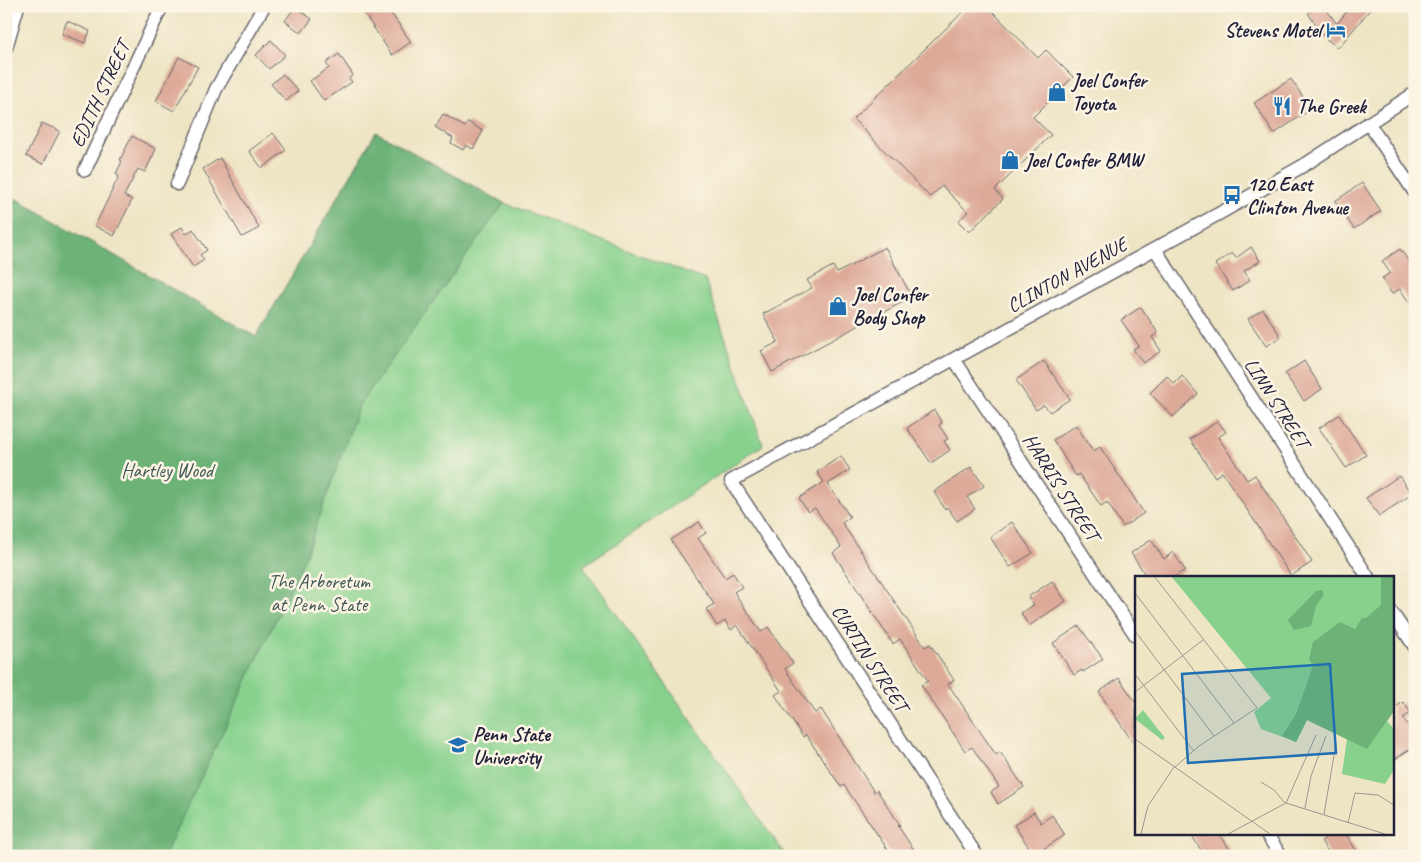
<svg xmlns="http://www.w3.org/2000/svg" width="1421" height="862" viewBox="0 0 1421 862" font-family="Caveat,sans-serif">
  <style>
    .green { fill: #87d18d; stroke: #547a64 }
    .forest { fill: #6db378; stroke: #486a5a }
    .building { fill: #dda998 }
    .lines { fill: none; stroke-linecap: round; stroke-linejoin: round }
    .minor-casing { stroke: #69666b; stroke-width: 15 }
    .minor { stroke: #fff; stroke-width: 12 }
    .labels { text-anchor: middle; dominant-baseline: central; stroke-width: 5; stroke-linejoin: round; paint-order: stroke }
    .poi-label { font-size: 20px; font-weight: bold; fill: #22223b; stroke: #fcf5e5; text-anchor: start }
    .street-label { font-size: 20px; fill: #22223b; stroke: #fcf5e5 }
    .park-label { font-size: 20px; fill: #405754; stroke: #fcf5e5 }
    .inset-road { fill: none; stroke: #9c978e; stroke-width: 1 }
    .view { fill: #1f6fb2; fill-opacity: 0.15; stroke: #1f6fb2; stroke-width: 2.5 }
    .inset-edge { fill: none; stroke: #22223b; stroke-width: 2.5 }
  </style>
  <rect width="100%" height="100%" fill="#fcf5e5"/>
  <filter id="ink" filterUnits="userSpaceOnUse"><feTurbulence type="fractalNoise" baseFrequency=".02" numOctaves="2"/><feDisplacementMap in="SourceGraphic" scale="10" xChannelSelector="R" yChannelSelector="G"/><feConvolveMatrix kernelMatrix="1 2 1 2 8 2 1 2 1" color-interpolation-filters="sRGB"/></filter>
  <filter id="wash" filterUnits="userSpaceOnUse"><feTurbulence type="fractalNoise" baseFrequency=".0096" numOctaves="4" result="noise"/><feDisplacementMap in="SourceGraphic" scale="20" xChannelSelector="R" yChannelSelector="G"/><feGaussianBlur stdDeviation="1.12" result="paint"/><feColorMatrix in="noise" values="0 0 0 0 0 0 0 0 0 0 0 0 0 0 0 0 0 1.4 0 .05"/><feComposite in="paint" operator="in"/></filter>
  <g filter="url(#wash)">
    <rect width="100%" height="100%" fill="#eee5c5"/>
    <path class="green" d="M376,132L504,203L705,280L763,445L583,566L786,856H6V193L256,337Z"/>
    <path class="forest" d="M376,132L504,203L359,405L304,560L164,856H6V193L256,337Z"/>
    <g id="blocks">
      <path class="building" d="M359,6H386L411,42L392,55Z
        M969,6H987L1038,58L1046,50L1073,77L1033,117L1051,135L995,190L1003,199L969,232L958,221L968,212L942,186L930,197L853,119Z
        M1317,6H1324L1337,24L1351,6H1373L1338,48L1324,37L1308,13Z
        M295,7L312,19L301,33L285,21Z
        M67,21L90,31L85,43L62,34Z
        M271,40L285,55L269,69L256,55Z
        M339,54L353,75L349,78L352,82L324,101L310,81L329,68L326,63Z
        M179,57L198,67L174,111L156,101Z
        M283,74L298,91L286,101L271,84Z
        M1291,79L1311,109L1274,134L1254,103Z
        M443,114L465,127L468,122L483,131L473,149L466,145L463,150L451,143L453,138L435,127Z
        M42,123L60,131L43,164L26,156Z
        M273,133L286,150L262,168L249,151Z
        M132,136L156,149L145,172L138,169L124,196L132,200L114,236L95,226L119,176L116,174L122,161L120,160Z
        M220,158L259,228L242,237L203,169Z
        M1362,183L1381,211L1354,229L1335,201Z
        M182,227L186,234L193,229L207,250L200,255L204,260L193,267L171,234Z
        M885,247L912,297L772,372L761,351L778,342L763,314L812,288L807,280L833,266L837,273Z
        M1251,247L1260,261L1244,271L1250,280L1233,291L1215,264L1232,253L1236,258Z
        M1400,249L1415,270V311L1400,289L1392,294L1382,278L1390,273L1382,261Z
        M1141,307L1158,333L1152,337L1161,351L1143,363L1133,349L1139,346L1121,320Z
        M1263,309L1281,337L1266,346L1248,319Z
        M1044,361L1070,399L1050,412L1044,405L1036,410L1016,380Z
        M1304,361L1322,389L1304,401L1285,374Z
        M1167,376L1174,384L1182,376L1198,394L1173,417L1150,393Z
        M934,410L942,423L939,425L948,439L944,441L950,450L931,463L907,428Z
        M1339,415L1366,455L1346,468L1319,428Z
        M1218,421L1226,432L1218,437L1247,480L1255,475L1312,562L1291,576L1222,472L1215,477L1190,439Z
        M1076,425L1093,451L1100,447L1144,513L1123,527L1107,502L1101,506L1079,474L1076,476L1053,440Z
        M841,456L850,470L828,484L850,517L842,523L925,647L930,644L954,680L948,684L996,755L1000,752L1024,787L998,804L991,792L999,787L972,747L965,751L942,716L921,685L928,681L900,639L893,644L868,606L833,553L841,547L815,508L808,512L799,498L824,482L817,472Z
        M971,467L984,486L967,497L975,509L957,521L947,507L945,509L934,492Z
        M1399,476L1412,494L1379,516L1366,498Z
        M699,522L706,533L698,538L725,578L733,573L742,587L734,592L761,632L768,627L793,663L785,669L815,713L821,709L874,792L877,790L900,825L898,826L918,856H892L844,785L841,787L806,735L803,737L775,695L781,691L737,625L731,630L725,621L717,626L706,609L714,604L671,540Z
        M1012,522L1033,553L1010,567L990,537Z
        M1151,540L1164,559L1173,552L1185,570L1174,577H1147L1131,553Z
        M1052,581L1066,601L1029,626L1021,613L1034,605L1028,597Z
        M1079,626L1103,659L1083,672L1082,670L1074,675L1053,643Z
        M1119,678L1136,703V747L1099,692Z
        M1392,701L1396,707L1403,702L1411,713L1403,718L1415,735V746L1392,761Z
        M1034,812L1041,823L1052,815L1065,835L1034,855L1014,825Z
        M1190,833H1219L1234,856H1205Z
        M1332,833H1345L1360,856H1331L1321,841Z"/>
    </g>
  </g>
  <g filter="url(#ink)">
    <use href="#blocks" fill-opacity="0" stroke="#69666b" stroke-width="1"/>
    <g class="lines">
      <g class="minor-casing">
        <path id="minor" d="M6,48L18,6
          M1369,124L1415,193
          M85,170L162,6
          M177,184L216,89L264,6
          M1155,249L1368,577
          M954,359L1136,636
          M1392,613L1415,647
          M1266,833L1281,856
          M977,856L731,481L1222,212L1306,164L1415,93"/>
      </g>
      <use href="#minor" class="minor"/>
    </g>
  </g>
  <defs>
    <g id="hotel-bare" transform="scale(1.5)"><path d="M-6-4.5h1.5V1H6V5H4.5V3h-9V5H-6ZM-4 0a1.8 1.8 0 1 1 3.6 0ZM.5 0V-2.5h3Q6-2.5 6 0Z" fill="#1f6fb2" stroke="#fcf5e5" stroke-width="2.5" paint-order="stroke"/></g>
    <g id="shop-bare" transform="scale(1.5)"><path d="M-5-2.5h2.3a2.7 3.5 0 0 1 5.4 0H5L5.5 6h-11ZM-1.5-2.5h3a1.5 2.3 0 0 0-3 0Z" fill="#1f6fb2" stroke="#fcf5e5" stroke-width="2.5" paint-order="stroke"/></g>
    <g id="restaurant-bare" transform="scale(1.5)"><path d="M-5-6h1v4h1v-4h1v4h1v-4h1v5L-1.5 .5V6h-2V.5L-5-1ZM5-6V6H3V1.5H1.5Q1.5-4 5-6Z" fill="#1f6fb2" stroke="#fcf5e5" stroke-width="2.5" paint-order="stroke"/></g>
    <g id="bus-bare" transform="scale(1.5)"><path d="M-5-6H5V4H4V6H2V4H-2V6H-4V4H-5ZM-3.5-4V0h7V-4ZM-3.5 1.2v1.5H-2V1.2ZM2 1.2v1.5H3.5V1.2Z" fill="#1f6fb2" stroke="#fcf5e5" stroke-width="2.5" paint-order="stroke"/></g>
    <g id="university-bare" transform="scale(1.5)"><path d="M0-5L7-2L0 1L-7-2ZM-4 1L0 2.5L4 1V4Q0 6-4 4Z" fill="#1f6fb2" stroke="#fcf5e5" stroke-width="2.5" paint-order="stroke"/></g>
  </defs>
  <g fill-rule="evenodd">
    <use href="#hotel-bare" x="1336" y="30"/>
    <use href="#shop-bare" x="1057" y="92"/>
    <use href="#restaurant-bare" x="1282" y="106"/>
    <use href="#shop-bare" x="1010" y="160"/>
    <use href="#bus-bare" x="1232" y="195"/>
    <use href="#shop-bare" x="838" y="306"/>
    <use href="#university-bare" x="458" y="745"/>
  </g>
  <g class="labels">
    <g class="poi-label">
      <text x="1321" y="30" text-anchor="end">Stevens Motel</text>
      <text x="1072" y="80">Joel Confer<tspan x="1072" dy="23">Toyota</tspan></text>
      <text x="1297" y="106">The Greek</text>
      <text x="1025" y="160">Joel Confer BMW</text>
      <text x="1247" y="184">120 East<tspan x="1247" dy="23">Clinton Avenue</tspan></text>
      <text x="853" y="294">Joel Confer<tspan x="853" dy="23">Body Shop</tspan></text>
      <text x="473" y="734">Penn State<tspan x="473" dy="23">University</tspan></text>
    </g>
    <g class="street-label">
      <text transform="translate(100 94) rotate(-65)">EDITH STREET</text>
      <text transform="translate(1067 275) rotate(-29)">CLINTON AVENUE</text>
      <text transform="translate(1277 403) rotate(57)">LINN STREET</text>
      <text transform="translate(1061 487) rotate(57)">HARRIS STREET</text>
      <text transform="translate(870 658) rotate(57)">CURTIN STREET</text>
    </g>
    <g class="park-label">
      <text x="167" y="470">Hartley Wood</text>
      <text x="319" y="581">The Arboretum<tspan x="319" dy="23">at Penn State</tspan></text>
    </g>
  </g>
  <g transform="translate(1135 576)">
    <rect width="259" height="259" fill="#eee5c5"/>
    <path d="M36,0H259V135L252,145L259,153V194L250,208L207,198L212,163L172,144L161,166L126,153L119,136L136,122ZM8,134L30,162L27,164L0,143Z" fill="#87d18d"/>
    <path d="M246,0H259V135L232,173L172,144L161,166L147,160L161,138L178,90L174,83L178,66L205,46L220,53L227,42H231L246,29ZM187,14L189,19L181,30L176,50L159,54L153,44L181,15Z" fill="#6db378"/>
    <path class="inset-road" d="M19,0L122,132L64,170L40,191M0,17L99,147M0,55L79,160M0,98L58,174M0,116L68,64M0,163L135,258M126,206L139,214L150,227M151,227L250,258M151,227L181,159M170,232L176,200L191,160M189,238L201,168M213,247L220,217L243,219L259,229M6,258L13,230L39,191M93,258L151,227"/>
    <path class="view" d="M195,88L201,177L53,187L47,98Z"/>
    <rect width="259" height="259" class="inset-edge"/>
  </g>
  <rect width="1421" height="862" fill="none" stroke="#fcf5e5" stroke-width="25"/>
</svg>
